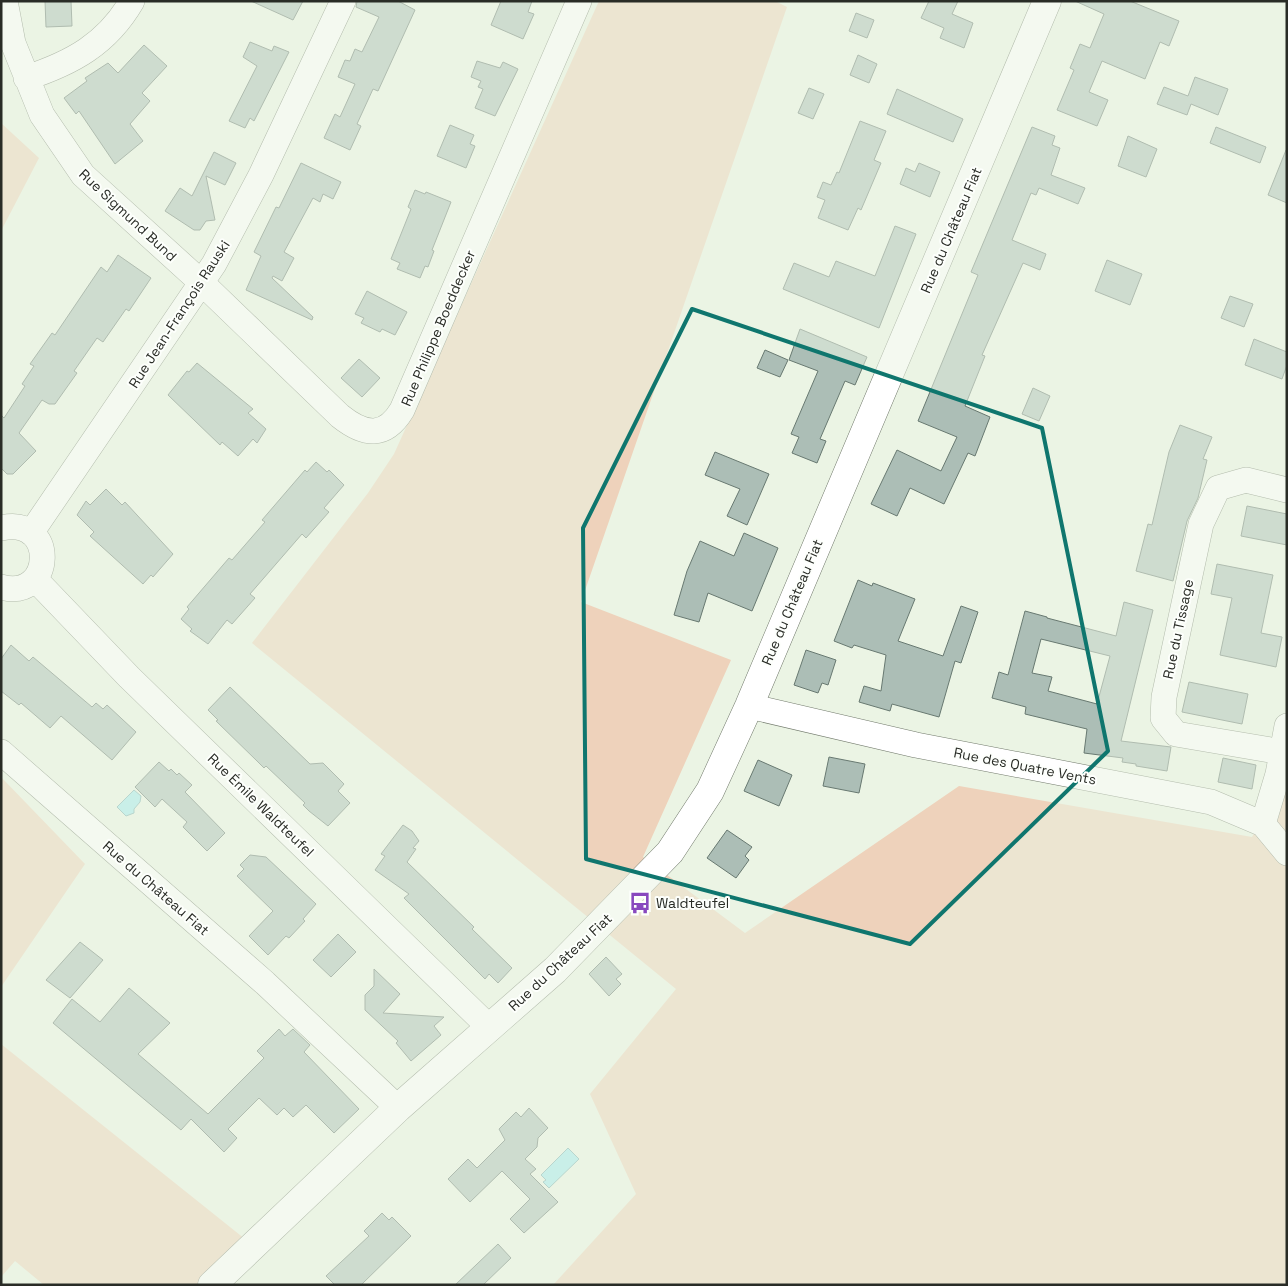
<svg xmlns="http://www.w3.org/2000/svg" width="1288" height="1286" viewBox="0 0 1288 1286" font-family="'Space Grotesk',sans-serif">
  <style>
    .green { fill: #eed2bb }
    .water { fill: #a0e8ed; stroke: #7cb0b1 }
    .building { fill: #acbeb6; stroke: #687971; fill-rule: evenodd }
    .lines { fill: none; stroke-linecap: round; stroke-linejoin: round }
    .street-casing { stroke: #727a6c; stroke-width: 26 }
    .secondary-casing { stroke: #727a6c; stroke-width: 29 }
    .street { stroke: #fff; stroke-width: 25 }
    .secondary { stroke: #fff; stroke-width: 28 }
    .marked { fill: none; stroke: #0f766e; stroke-width: 4; stroke-linejoin: round }
    .labels { text-anchor: middle; dominant-baseline: central; stroke-width: 4; stroke-linejoin: round; paint-order: stroke }
    .street-label { font-size: 14px; fill: #292c26; stroke: #fdfffc }
    .poi-label { font-size: 14px; fill: #292c26; stroke: #fdfffc; text-anchor: start }
  </style>
  <rect width="100%" height="100%" fill="#ebf4e4"/>
  <path class="green" d="M599,1H775L787,7L581,602L731,660L643,857L745,933L959,786L1252,837L1287,777V1285H553L636,1194L590,1094L676,989L252,643L368,493L394,454Z
    M1,123L39,158L1,231Z
    M1,777L85,864L1,987Z
    M1,1044L245,1239L196,1285H44L15,1261L1,1277Z"/>
  <path class="water" d="M134,790L141,796L140,802L134,809V813L126,816L117,807Z
    M568,1148L579,1159L549,1188L543,1182L546,1180L541,1175Z"/>
  <path class="building" d="M45,1H71L72,26L46,27Z
    M251,1H303L293,20Z
    M357,1H398L415,10L378,91L373,89L357,124L361,126L350,150L324,138L335,114L340,117L355,84L338,77L345,60L350,61L355,49L362,52L379,17L356,7Z
    M501,1H532L528,12L534,14L523,39L491,25Z
    M929,1H958L952,14L973,23L964,48L940,38L944,28L921,18Z
    M1075,1H1130L1179,21L1169,46L1160,42L1145,79L1102,61L1089,92L1108,100L1097,126L1057,110L1074,70L1070,68L1080,44L1090,48L1104,14Z
    M856,13L874,20L867,38L849,31Z
    M250,42L272,51L274,46L289,52L254,121L250,118L245,128L229,121L257,66L243,57Z
    M144,45L167,66L142,93L150,101L130,124L143,141L115,164L79,111L76,114L64,98L87,81L85,78L108,63L118,73Z
    M858,55L877,64L869,83L850,75Z
    M477,61L500,68L503,62L518,69L495,116L475,108L483,89L478,87L481,81L471,77Z
    M1195,77L1228,89L1218,115L1191,104L1187,115L1157,104L1164,87L1188,96Z
    M809,88L824,94L813,119L798,113Z
    M897,89L963,119L953,142L887,114Z
    M860,121L886,131L874,160L881,163L861,210L858,208L848,230L818,218L825,200L817,197L823,182L831,185L837,172L839,173Z
    M450,125L474,135L470,144L475,146L466,168L437,156Z
    M1032,127L1055,136L1052,145L1060,148L1051,175L1085,188L1078,204L1039,188L1036,195L1031,193L1012,240L1046,254L1040,270L1023,263L982,355L985,356L965,406L990,417L975,456L968,453L944,504L910,488L897,516L871,504L897,450L941,471L957,437L918,421L978,275L971,272Z
    M1216,127L1266,147L1260,163L1210,143Z
    M1128,136L1157,149L1146,177L1118,166Z
    M1286,150H1287V203L1268,195Z
    M214,152L236,163L225,185L206,176L215,220L206,221L200,230H194L165,211L180,188L192,196Z
    M301,163L341,182L333,199L323,194L320,202L313,198L284,252L294,258L282,281L273,276L272,278L313,317L312,320L246,290L261,256L254,252L276,207L279,208Z
    M919,163L940,172L930,197L900,184L906,168L915,172Z
    M415,190L425,194L426,192L451,202L432,250L434,251L428,267L425,266L420,278L397,269L400,263L391,259L411,209L408,207Z
    M895,226L916,234L879,328L783,289L794,263L829,277L836,261L875,276Z
    M118,255L151,278L129,311L126,309L103,342L97,338L74,371L77,373L55,404H49L42,400L19,433L36,451L13,474H7L1,468V415L4,418L25,386L22,384L34,366L30,364L52,333L55,335L101,267L107,272Z
    M1107,260L1142,274L1130,305L1095,291Z
    M367,291L407,312L395,335L382,329L380,332L361,323L364,318L355,314Z
    M1230,296L1253,304L1244,327L1221,318Z
    M800,329L867,357L855,385L845,381L820,439L826,441L817,463L792,453L799,437L791,434L818,371L789,360Z
    M1254,339L1287,352V365L1282,379L1245,365Z
    M765,350L788,360L780,377L757,368Z
    M359,359L380,378L362,397L341,378Z
    M197,363L253,409L248,413L266,429L257,443L253,439L238,456L222,442L220,445L168,395L187,371L189,372Z
    M1033,388L1050,396L1039,421L1022,414Z
    M1180,425L1212,437L1203,459L1207,460L1198,498L1187,521L1173,581L1136,571L1148,524L1152,525L1169,452Z
    M715,452L769,474L747,525L727,516L740,489L705,475Z
    M316,462L327,472L329,470L344,485L324,508L329,512L306,538L302,534L250,594L255,598L232,624L227,620L208,644L190,631L192,629L181,619L189,609L187,607L229,558L232,560L265,522L262,520L305,470L307,472Z
    M106,489L122,505L125,502L173,554L153,577L151,575L143,584L90,536L94,532L77,515L86,501L90,505Z
    M1247,506L1287,514V545L1241,536Z
    M744,533L778,548L752,611L708,593L699,622L674,615L687,571L700,541L734,556Z
    M1217,564L1273,575L1261,633L1282,637L1276,667L1220,655L1232,598L1211,594Z
    M858,580L872,586L873,583L915,599L898,641L943,656L961,606L978,612L961,663L955,661L939,717L892,704L890,711L859,702L864,686L881,691L886,655L854,645L852,648L834,641Z
    M1124,602L1153,610L1121,741L1171,747L1167,771L1136,766V764L1122,762L1123,758L1084,753L1087,729L1025,714L1026,707L992,698L999,672L1008,675L1025,611L1047,617V618L1116,636ZM1041,639L1110,656L1097,704L1048,691L1052,677L1032,673Z
    M11,645L29,661L33,657L92,707L96,703L103,709L107,705L136,732L112,760L61,716L50,728L21,703L19,705L1,691V659Z
    M806,650L836,660L828,685L822,683L818,693L794,685Z
    M1189,682L1248,694L1242,724L1182,712Z
    M230,687L310,764L323,763L344,784L338,791L350,803L328,826L309,811L303,805L305,803L266,766L264,768L257,761L216,721L218,720L208,710Z
    M829,757L865,764L859,793L823,786Z
    M1223,758L1256,765L1252,789L1218,782Z
    M758,760L792,775L779,806L744,791Z
    M159,762L169,771L171,769L177,775L179,773L192,785L185,792L225,833L207,851L183,827L187,822L162,799L155,807L135,787Z
    M403,825L412,831L419,841L413,848L416,849L407,862L474,927L472,929L512,968L498,983L489,974L485,979L404,898L409,894L375,870L385,856L381,854Z
    M727,830L752,847L745,856L749,860L736,878L707,858Z
    M250,855L266,857L316,904L303,919L305,921L289,938L286,936L268,955L249,936L273,911L237,876L244,869L240,865Z
    M338,934L356,952L331,977L313,960Z
    M80,942L103,960L70,998L46,980Z
    M606,957L622,974L616,979L621,984L609,996L589,974Z
    M374,969L400,994L383,1013L444,1017L434,1026L441,1035L411,1061L396,1043L398,1041L365,1010V995L374,986Z
    M129,988L170,1023L138,1054L208,1114L264,1058L257,1051L279,1029L285,1036L293,1029L310,1045L304,1052L359,1109L334,1133L306,1105L293,1117L284,1108L277,1115L259,1098L228,1129L237,1138L224,1152L191,1119L181,1130L53,1023L72,999L100,1022Z
    M529,1108L548,1128L538,1138L537,1147L525,1159L536,1169L530,1174L558,1202L524,1233L510,1219L530,1199L502,1171L470,1202L448,1179L468,1159L477,1168L505,1140L499,1129L516,1112L521,1117Z
    M382,1213L389,1220L392,1217L411,1236L361,1285H335L326,1276L369,1236L364,1231Z
    M498,1244L511,1258L483,1285H455Z"/>
  <g class="lines">
    <g class="street-casing">
      <path id="street" d="M5,1L13,43L42,115L83,175L203,284L340,416C365,436 385,438 402,410L579,1
        M26,78C72,63 107,44 132,1
        M1,528C58,515 54,602 1,587
        M31,533L214,264L261,175L343,1
        M35,579L129,677L489,1027
        M749,706L916,745L1211,802L1263,824L1287,853
        M1,752L265,983L398,1108
        M1282,752L1176,734L1163,718L1164,697L1201,524L1218,488L1246,480L1287,490
        M1263,824L1278,774L1287,726"/>
    </g>
    <g class="secondary-casing">
      <path id="secondary" d="M212,1285L398,1108L555,970L670,852L710,791L749,706L1047,1"/>
    </g>
    <use href="#street" class="street"/>
    <use href="#secondary" class="secondary"/>
  </g>
  <path d="M0 0H1288V1286H0ZM692,309L1042,428L1108,751L910,944L586,859L583,528Z" fill="#ebf4e4" fill-opacity=".55" fill-rule="evenodd"/>
  <path class="marked" d="M692,309L1042,428L1108,751L910,944L586,859L583,528Z"/>
  <defs>
    <g id="bus-bare" transform="scale(1.725)"><path d="M-5-6H5V4H4V6H2V4H-2V6H-4V4H-5ZM-3.5-4V0h7V-4ZM-3.5 1.2v1.5H-2V1.2ZM2 1.2v1.5H3.5V1.2Z" fill="#8848be" stroke="#fdfffc" stroke-width="2.5" paint-order="stroke"/></g>
  </defs>
  <g fill-rule="evenodd">
    <use href="#bus-bare" x="640" y="903"/>
  </g>
  <g class="labels">
    <g class="street-label">
      <text transform="translate(128 215) rotate(43)">Rue Sigmund Bund</text>
      <text transform="translate(951 230) rotate(-67)">Rue du Château Fiat</text>
      <text transform="translate(179 314) rotate(-57)">Rue Jean-François Rauski</text>
      <text transform="translate(438 328) rotate(-67)">Rue Philippe Boeddecker</text>
      <text transform="translate(792 602) rotate(-67)">Rue du Château Fiat</text>
      <text transform="translate(1178 629) rotate(-78)">Rue du Tissage</text>
      <text transform="translate(1025 766) rotate(11)">Rue des Quatre Vents</text>
      <text transform="translate(261 805) rotate(44)">Rue Émile Waldteufel</text>
      <text transform="translate(156 888) rotate(41)">Rue du Château Fiat</text>
      <text transform="translate(560 962) rotate(-43)">Rue du Château Fiat</text>
    </g>
    <g class="poi-label">
      <text x="656" y="903">Waldteufel</text>
    </g>
  </g>
  <rect width="1288" height="1286" fill="none" stroke="#292c26" stroke-width="5"/>
</svg>
